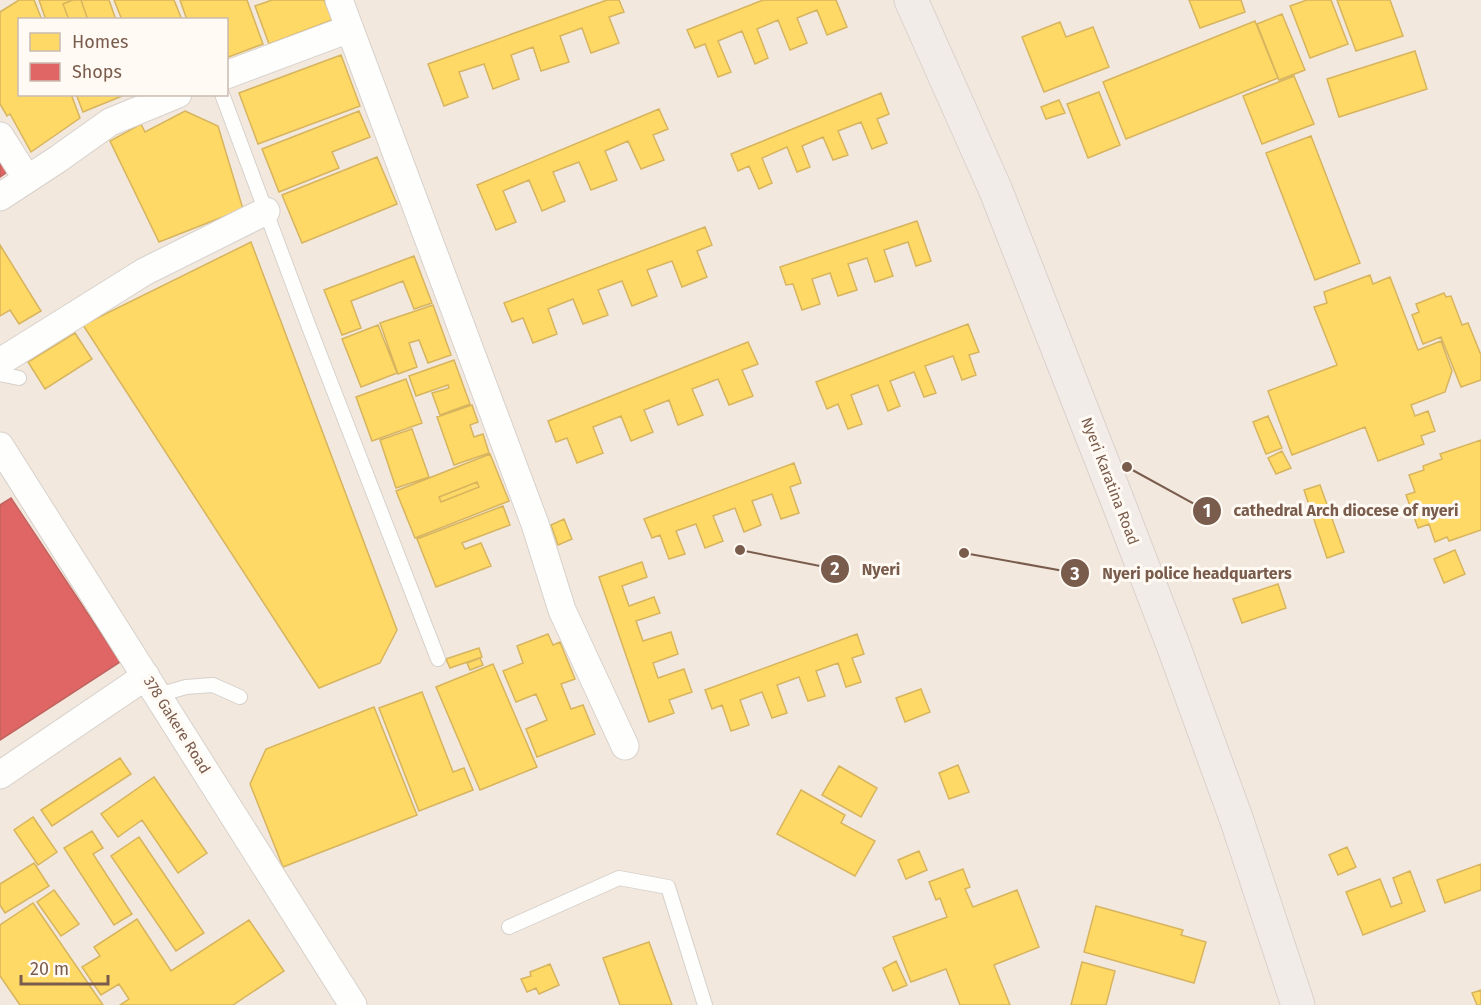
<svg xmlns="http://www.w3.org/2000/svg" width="1481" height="1005" viewBox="0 0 1481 1005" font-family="'Fira Sans',sans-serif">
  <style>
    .residential { fill: #f2e8de; fill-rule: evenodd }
    .homes { fill: #ffd966; stroke: #d7b45e; stroke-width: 1.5; fill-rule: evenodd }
    .shops { fill: #e06666; stroke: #c1635e; stroke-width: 1.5 }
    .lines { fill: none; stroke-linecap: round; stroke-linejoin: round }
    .service-casing { stroke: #d7d1cb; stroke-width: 16 }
    .minor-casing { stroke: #d7d1cb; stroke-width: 29 }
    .trunk-casing { stroke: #dad1cc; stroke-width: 35 }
    .service { stroke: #fefefd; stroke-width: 14 }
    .minor { stroke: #fefefd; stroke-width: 27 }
    .trunk { stroke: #f2ece8; stroke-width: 33 }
    .labels { text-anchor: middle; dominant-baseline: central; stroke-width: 6; stroke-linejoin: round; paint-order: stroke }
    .street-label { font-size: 15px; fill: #7a5c4d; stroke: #fffaf3 }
    .leader { fill: none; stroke: #7a5c4d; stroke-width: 2 }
    .callout-dot { fill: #7a5c4d; stroke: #fffaf3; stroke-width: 2 }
    .mark-label { font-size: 18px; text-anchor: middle; font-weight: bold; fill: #fff }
    .callout-label { font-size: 16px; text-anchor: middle; font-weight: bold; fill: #7a5c4d; stroke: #fffaf3; stroke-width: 6; stroke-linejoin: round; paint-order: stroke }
  </style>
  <rect width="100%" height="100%" fill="#f9f5f0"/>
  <path class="residential" d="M0,0H1481V1005H0ZM20,20H226V94H20Z"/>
  <path class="homes" d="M19,0H34L42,20H20V94H71L80,118L31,152L10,114L7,116L0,104V12Z
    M39,0H73L63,4L69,20H46Z
    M73,0H81L88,20H69L63,4Z
    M81,0H109L116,20H88Z
    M114,0H174L182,20H122Z
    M180,0H247L263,44L226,58V20H187Z
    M272,0H324L332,20L269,44L255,6Z
    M607,0H619L624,12L609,17L619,43L591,53L582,28L560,36L569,62L541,71L533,47L511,55L519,79L493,89L484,64L459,72L468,97L444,106L428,64Z
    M763,0H836L847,27L827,35L817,10L797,18L807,43L790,50L778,20L757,29L768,58L755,64L742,31L718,41L731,72L718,77L705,44L695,48L687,30Z
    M1189,0H1241L1245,12L1200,28Z
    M1307,0H1331L1348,44L1310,58L1290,6Z
    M1337,0H1390L1403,36L1356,51Z
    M1282,14L1305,70L1279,80L1257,24Z
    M1255,21L1278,78L1126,139L1103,82Z
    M1060,22L1066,37L1093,27L1109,67L1044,92L1022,37Z
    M1415,51L1427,89L1339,117L1327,79Z
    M341,55L360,106L258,144L239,93Z
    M1294,76L1314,124L1262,144L1243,96Z
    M1099,92L1120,145L1088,158L1067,104Z
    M881,93L889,114L877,119L887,143L872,149L861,122L838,131L848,155L833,160L823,137L802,146L810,167L797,172L787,147L762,158L772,183L759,189L749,166L738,171L731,154Z
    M76,94H127L83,112Z
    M1059,100L1065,113L1046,119L1041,107Z
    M659,109L668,129L653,135L664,160L641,169L628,141L605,151L617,180L591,190L579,162L553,172L565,201L542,211L529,180L503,191L516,222L496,230L477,185Z
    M185,111L218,126L243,209L159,242L110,141L141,124L145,132Z
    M359,111L370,137L332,152L339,168L279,192L262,149Z
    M1311,136L1360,263L1315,280L1266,153Z
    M377,157L397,204L302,243L282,195Z
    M917,221L931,261L916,266L908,242L884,250L893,276L875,282L867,258L848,264L857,290L838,296L830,273L812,279L820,304L802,310L793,284L786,285L780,267Z
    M705,227L712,245L697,251L707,277L682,287L672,261L647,270L657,296L632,306L622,281L598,290L608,315L583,324L573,299L548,309L557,334L533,343L523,318L512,322L504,303Z
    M251,242L397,630L380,663L319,688L83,325Z
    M0,245L41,311L19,324L10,310L0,316Z
    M414,256L432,303L414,309L403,281L351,301L361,328L342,335L324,290Z
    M1370,275L1373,284L1390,277L1418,350L1441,341L1452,371L1445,392L1411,405L1415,416L1428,411L1435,431L1421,436L1424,444L1378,461L1365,427L1292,455L1268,391L1337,365L1314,307L1327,303L1324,292Z
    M1444,293L1446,297L1451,296L1462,325L1468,323L1481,355V380L1461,387L1441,337L1423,344L1412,315L1419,312L1416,304Z
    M433,305L451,355L428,363L419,340L409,343L417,367L398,374L380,323Z
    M968,324L979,352L969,355L976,375L962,380L953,356L925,366L936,393L924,397L914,372L890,381L900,406L888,411L878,385L851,395L862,424L848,429L838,404L827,409L816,382Z
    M378,325L397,373L361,387L342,339Z
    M75,333L92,359L45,389L28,362Z
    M748,342L758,364L742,370L753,396L729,405L718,379L692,389L703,415L678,425L669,400L644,410L653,432L631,441L621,416L593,427L603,453L577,463L567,438L556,442L548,421Z
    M454,360L470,404L440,415L432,393L449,388L448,385L416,396L409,376Z
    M406,379L422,423L372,441L356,397Z
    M472,405L478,422L470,425L474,437L483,434L489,453L454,465L437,417Z
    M1268,416L1282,448L1266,454L1253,422Z
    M412,429L429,477L396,488L380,440Z
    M1481,440V530L1449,541L1447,537L1435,542L1429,524L1418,528L1406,495L1415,492L1409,475L1424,470L1423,466L1442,459L1440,454Z
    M1282,451L1291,468L1276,474L1268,458Z
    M490,454L509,501L415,538L396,491ZM477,482L479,487L441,502L439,497Z
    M794,463L801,483L790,487L799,513L781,519L772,494L752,501L761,525L744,532L735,508L713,516L723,541L705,548L696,524L676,531L685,554L669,559L660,535L652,538L644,519Z
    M477,482L479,487L441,502L439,497Z
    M1320,485L1344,552L1327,558L1304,490Z
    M503,506L510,525L462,543L465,549L481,543L491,566L436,587L417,539Z
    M564,519L572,539L558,545L551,525Z
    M1455,550L1465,574L1444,583L1434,559Z
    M642,562L647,577L622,586L629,606L654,597L660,613L636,621L643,641L671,632L678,654L653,663L658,678L684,669L692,692L669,700L674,713L649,722L599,577Z
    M1278,584L1286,608L1242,623L1233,599Z
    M548,634L553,645L560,642L575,679L561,684L571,709L583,705L595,734L537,757L526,729L547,720L536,694L516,702L503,671L523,663L517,646Z
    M857,634L864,654L852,658L861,682L846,687L838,663L816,671L825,696L808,701L799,677L777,685L787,713L772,718L762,692L740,700L749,725L731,731L722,705L712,709L705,690Z
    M479,648L482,657L450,668L446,659Z
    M480,658L483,665L470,670L467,663Z
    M493,664L537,767L480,790L436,687Z
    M921,689L930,712L905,722L896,698Z
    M422,692L453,772L464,768L473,790L419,811L379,708Z
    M374,707L417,815L283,867L250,784L266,749Z
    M120,758L131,774L52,826L41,810Z
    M958,765L969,792L949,799L939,773Z
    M839,766L877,788L861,817L822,795Z
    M154,777L207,853L178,873L142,820L118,837L101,814Z
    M801,790L845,815L841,823L875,841L855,876L777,834Z
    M33,817L57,852L38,865L14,830Z
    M92,831L103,848L93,854L132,914L114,925L64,848Z
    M139,837L204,933L176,951L111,856Z
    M1347,847L1356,867L1338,875L1329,855Z
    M919,851L927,870L906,879L898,860Z
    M34,863L49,886L5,913L0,905V884Z
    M1481,864V890L1445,903L1437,880Z
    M963,869L970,887L965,889L973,907L1017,890L1039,947L994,965L1010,1005H960L946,969L911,982L893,937L947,917L940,898L936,900L929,882Z
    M1410,871L1425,911L1363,935L1346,892L1380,879L1391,907L1402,903L1393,878Z
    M54,890L79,924L61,936L37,902Z
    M33,903L103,1005H20L0,976V925Z
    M1096,906L1183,930L1181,935L1206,942L1194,983L1084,952Z
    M137,919L171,971L249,920L284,971L233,1005H120L129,999L119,984L101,995L82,967L100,956L94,947Z
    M649,942L672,1005H620L603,958Z
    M896,961L907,985L893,991L883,968Z
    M1082,962L1115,971L1106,1005H1071Z
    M550,964L559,985L539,994L536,988L527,992L521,979L531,976L530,972Z
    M1481,990V1005H1477L1472,993Z"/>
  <path class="shops" d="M0,146L14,167L0,177Z
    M11,498L120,662L0,740V505Z"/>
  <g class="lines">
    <g class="service-casing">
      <path id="service" d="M222,94L309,327L438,659
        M0,374L19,378
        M158,695L186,687L213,685L240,697
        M509,927L619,878L668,887L705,1005"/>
    </g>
    <g class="minor-casing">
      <path id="minor" d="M339,0L535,524L562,610L625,746
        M226,75L349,29
        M0,136L27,179
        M0,197L58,159L110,122L178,94
        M0,362L144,272L266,211
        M0,446L353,1005
        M0,775L146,676"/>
    </g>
    <g class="trunk-casing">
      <path id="trunk" d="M911,0L996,191L1118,502L1173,645L1236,818L1298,1005"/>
    </g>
    <use href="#service" class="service"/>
    <use href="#minor" class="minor"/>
    <use href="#trunk" class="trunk"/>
  </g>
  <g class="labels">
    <g class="street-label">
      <text transform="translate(1110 481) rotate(69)">Nyeri Karatina Road</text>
      <text transform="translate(177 725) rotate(58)">378 Gakere Road</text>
    </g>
  </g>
  <path class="leader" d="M1127 467L1207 511M740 550L835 569M964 553L1075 573"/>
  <g class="callout-dot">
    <circle cx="1127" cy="467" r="6"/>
    <circle cx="740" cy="550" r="6"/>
    <circle cx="964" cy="553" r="6"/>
    <circle cx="1207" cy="511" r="15"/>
    <circle cx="835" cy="569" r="15"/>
    <circle cx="1075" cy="573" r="15"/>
  </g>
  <g class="mark-label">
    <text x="1207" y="517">1</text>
    <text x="835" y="575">2</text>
    <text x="1075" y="580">3</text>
  </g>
  <g class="callout-label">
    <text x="1346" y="516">cathedral Arch diocese of nyeri</text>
    <text x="881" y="575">Nyeri</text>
    <text x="1197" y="579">Nyeri police headquarters</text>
  </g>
  <rect x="18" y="18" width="210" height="78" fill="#fffaf3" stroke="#cabbb1" stroke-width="1.5"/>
  <rect x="30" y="33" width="30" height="18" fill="#ffd966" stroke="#cabbb1" stroke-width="1.5"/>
  <text x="72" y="48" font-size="18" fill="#7a5c4d">Homes</text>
  <rect x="30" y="63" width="30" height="18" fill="#e06666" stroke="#cabbb1" stroke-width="1.5"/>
  <text x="72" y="78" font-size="18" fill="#7a5c4d">Shops</text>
  <path d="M21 975v9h87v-9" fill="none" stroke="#7a5c4d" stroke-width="3"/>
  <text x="30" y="975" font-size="18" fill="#7a5c4d" stroke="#fffaf3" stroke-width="4.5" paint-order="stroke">20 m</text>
</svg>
